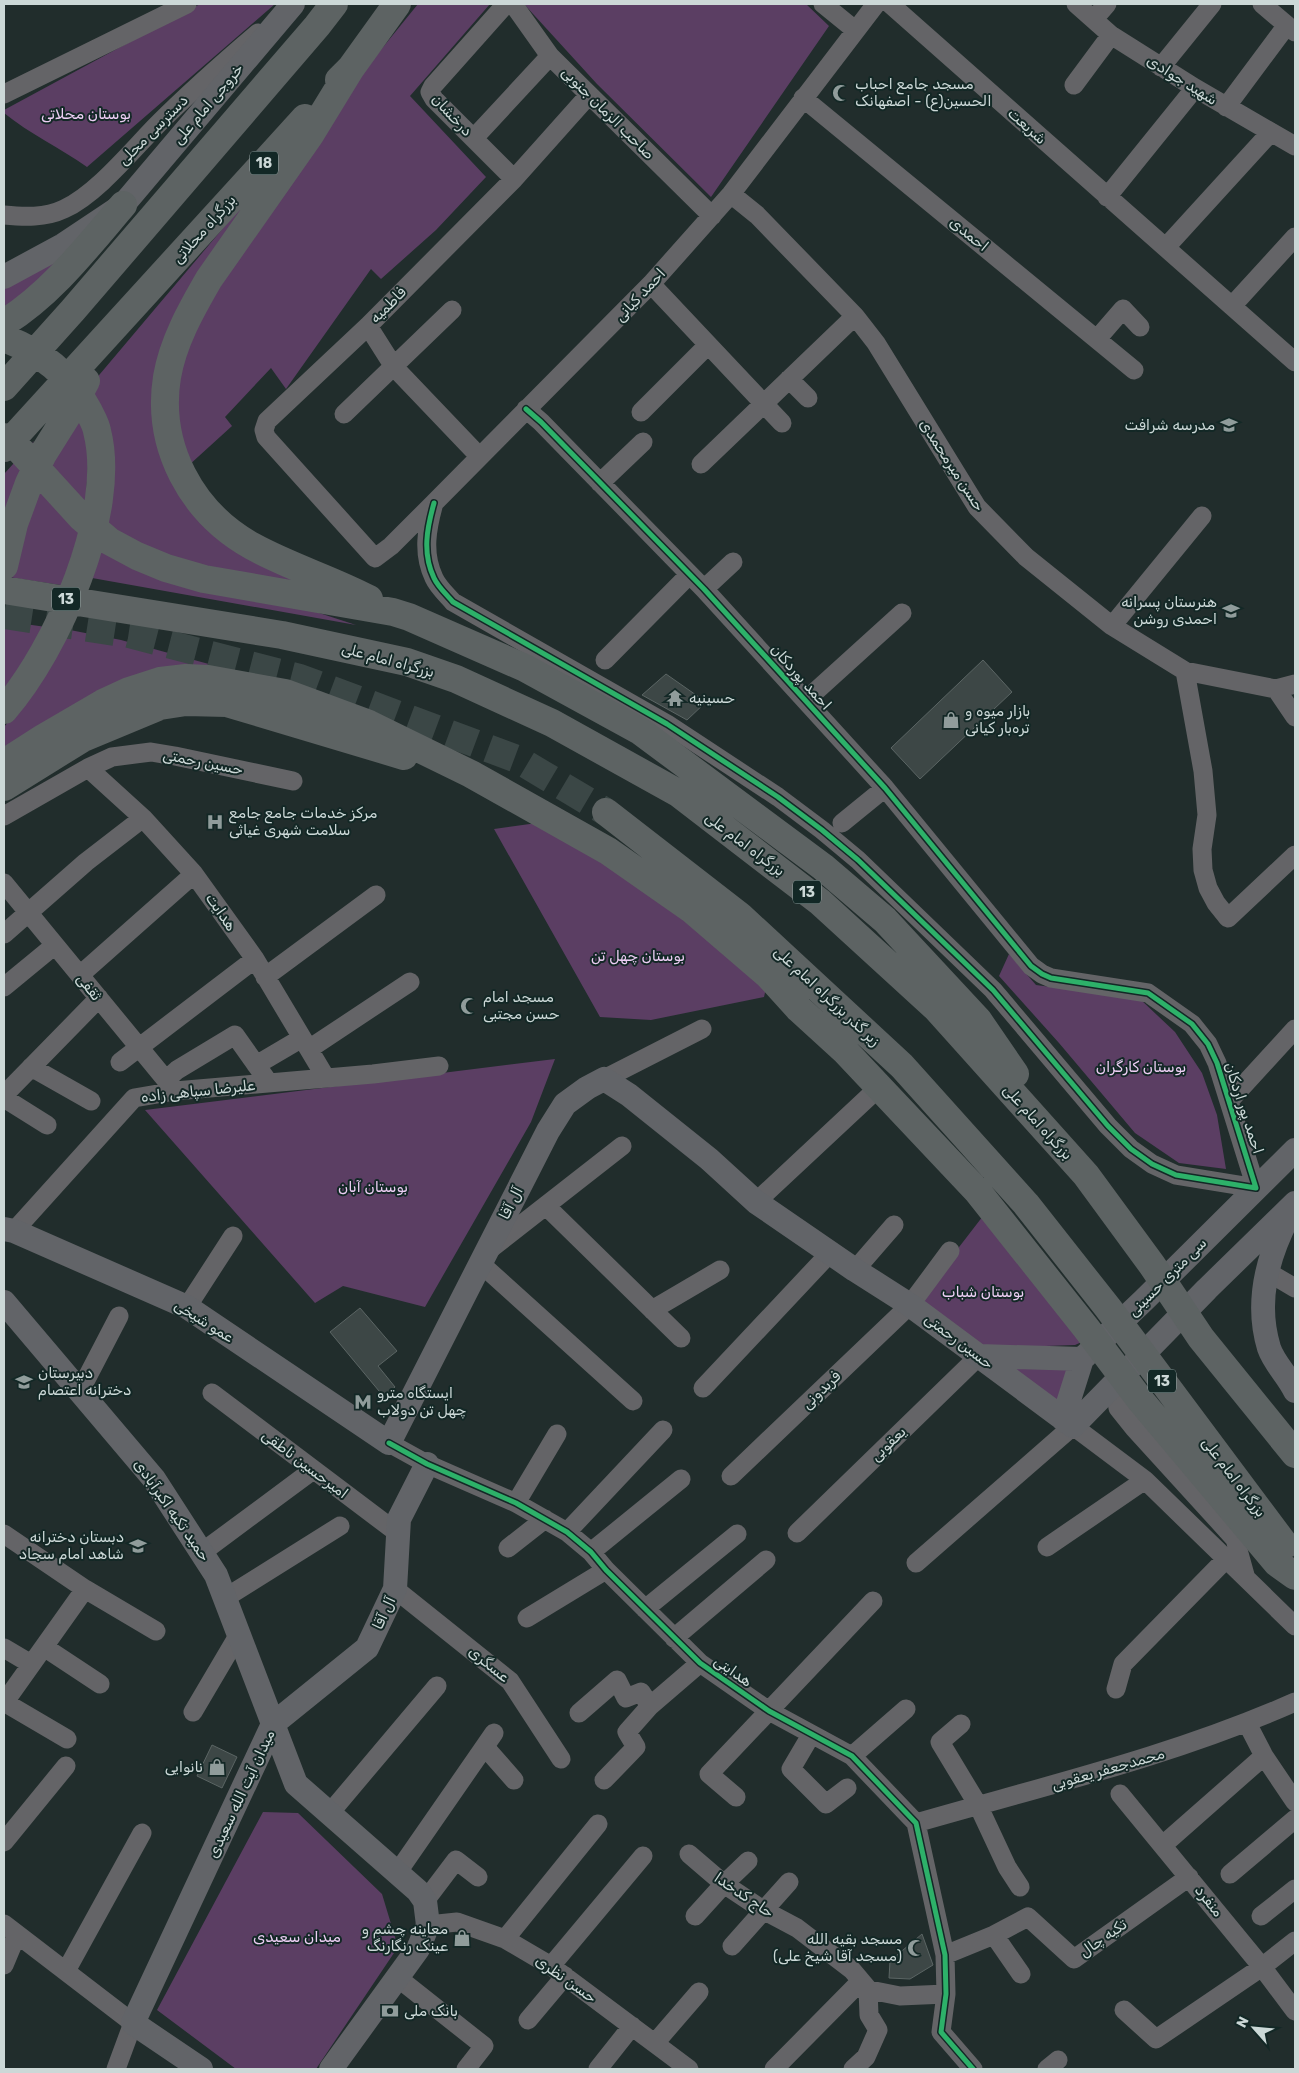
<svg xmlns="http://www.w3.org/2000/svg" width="1299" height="2073" viewBox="0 0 1299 2073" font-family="Rubik,Vazirmatn,sans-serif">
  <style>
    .green { fill: #5b3e63 }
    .building { fill: #3d4746; stroke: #5b6564 }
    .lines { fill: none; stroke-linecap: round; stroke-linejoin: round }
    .highway-tunnel { stroke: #3b4746; stroke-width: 28; stroke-dasharray: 28 14; stroke-linecap: butt }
    .minor { stroke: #646467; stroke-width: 19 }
    .major { stroke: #626468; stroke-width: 24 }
    .highway { stroke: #5d6363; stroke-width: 28 }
    .cycleway-casing { stroke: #132826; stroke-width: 8 }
    .cycleway { stroke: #2db169; stroke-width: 5 }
    .labels { text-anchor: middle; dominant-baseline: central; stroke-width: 4; stroke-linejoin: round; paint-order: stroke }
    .shield { fill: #132826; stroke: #94a3a2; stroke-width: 1 }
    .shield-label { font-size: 14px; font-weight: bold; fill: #ccd8d7 }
    .street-label { font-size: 15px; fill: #ccd8d7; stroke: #132826 }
    .poi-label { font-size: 15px; fill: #ccd8d7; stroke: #132826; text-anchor: start }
    .park-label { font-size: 15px; fill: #edcef4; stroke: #132826 }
  </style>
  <rect width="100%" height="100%" fill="#212d2c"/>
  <path class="green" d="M200,4H275L87,167C60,148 30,134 4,113V110Z
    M418,4H490L410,96L486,177L436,230L381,279L371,269L286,389L271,368L225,417L232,426L188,466L174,399L190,332L358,78Z
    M524,4H806L829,26L711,197L597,84Z
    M311,124L178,313L174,479L340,596L209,572L105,530L89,387Z
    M84,238L4,314V283Z
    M76,412L84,432L89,452L85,510L44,468Z
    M34,441L17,480L4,517V474Z
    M38,479L82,528L67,586L8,577Z
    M101,542L356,625L92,578Z
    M4,621L46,627L4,692Z
    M70,630L121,640L238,672L4,753V727L17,711Z
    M537,823L641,879L769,975L764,997L651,1020L600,1017L494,829Z
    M1009,954L1036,985L1140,999L1175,1032L1202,1073L1217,1115L1226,1169L1179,1163L1135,1133L1059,1043L999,976Z
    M555,1059L531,1122L425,1307L343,1286L315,1303L145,1110Z
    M983,1216L1084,1341L1075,1345L985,1348L916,1303Z
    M1074,1361L1061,1405L1004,1365Z
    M263,1812L298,1813L382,1894L398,1947L316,2069H236L157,2010Z"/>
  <path class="building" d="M983,660L1012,692L920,779L891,748Z
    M666,674L706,702L687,720L642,695Z
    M360,1308L397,1351L378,1366L395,1387L384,1397L330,1332Z
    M212,1745L237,1757L222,1788L197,1776Z
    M922,1934L933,1965L910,1979L889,1978L890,1961Z"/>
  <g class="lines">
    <path class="highway-tunnel" d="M4,615L129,634L300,678L517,759L606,812"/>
    <path class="minor" d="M506,4L433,86L430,92L434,99L514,179
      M513,4L550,56L712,216
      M823,4L855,30
      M890,4L1295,362
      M1076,4L1111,35L1195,88L1295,146
      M1262,4L1295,32
      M1094,19L1107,4
      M1161,67L1212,4
      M1074,85L1111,35
      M4,94L187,4
      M589,95L514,179L368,326L267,421L264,430L266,437L375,558L391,546L434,503L651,284L731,194L876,4
      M803,98L1134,370
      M1226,107L1287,25
      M474,138L550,56
      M731,194L757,215L855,316L876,343L977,507L1026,557L1112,626L1185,671L1276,689L1295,717
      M1107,197L1195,88
      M4,215C24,217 45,218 64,209C97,194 133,149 159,123C191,91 224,62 258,33
      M1166,247L1271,132
      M651,284L782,423
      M1232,306L1295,237
      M368,326L394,367L479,456
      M1097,339L1123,309L1140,327
      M789,379L808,398
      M641,412L708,345
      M344,414L452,310
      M701,464L855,316
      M600,483L643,442
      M434,503C427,528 422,553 434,578C438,587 447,595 453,602L667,724L778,797L822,830L858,860L993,990L1108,1126L1131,1149L1152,1164L1176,1175L1256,1188L1217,1063L1208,1044L1192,1024L1148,993L1051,978L1042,974L1031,966L885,788L704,589L541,422L526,409
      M704,589L733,562
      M1112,626L1202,516
      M605,660L689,575
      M1185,671L1203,771L1207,815L1202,849L1203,870L1208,888L1216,903L1228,918L1295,855
      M1276,689L1295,684
      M806,700L902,613
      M88,768L143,818L194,874L255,959L326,1078
      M4,816L88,768L112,757L151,752L175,756L293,781
      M842,823L885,788
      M4,883L175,1091
      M4,934L86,862L143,818
      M80,975L194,874
      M265,977L376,895
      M4,987L55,945
      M309,1049L410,982
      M120,1062L255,959
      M256,1065L302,1038
      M31,1067L91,1101
      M604,1079L702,1029
      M166,1080L177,1070L235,1035L269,1083
      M4,1095L99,998
      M4,1098L47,1125
      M1230,1100L1295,1029
      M756,1202L876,1090
      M546,1206L681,1338
      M14,1231L134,1098L175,1091L373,1074L439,1066
      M489,1250L622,1146
      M480,1263L633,1401
      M855,1270L894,1225
      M1266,1271L1295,1288
      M187,1307L233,1236
      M652,1310L720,1270
      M1114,1384L1118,1408L1134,1428L1235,1539L1245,1575
      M703,1388L830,1253
      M80,1391L119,1316
      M212,1393L399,1534
      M389,1443L427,1464L516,1503L567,1532L591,1552L606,1570L700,1663L769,1711L852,1756L916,1823L945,1955L946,1994L941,2032L973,2069
      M731,1476L910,1305L950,1251
      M516,1503L557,1434
      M567,1532L663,1430
      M797,1533L979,1356
      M4,1534L85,1589L156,1631
      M1047,1547L1145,1480
      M508,1548L545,1519
      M591,1552L681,1479
      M201,1553L313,1470
      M916,1563L1073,1426L1145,1480L1295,1626
      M395,1589L510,1681L561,1759
      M225,1598L340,1526
      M645,1609L737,1534
      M527,1618L606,1570
      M674,1638L766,1560
      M44,1647L100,1684
      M4,1648L31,1664
      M1116,1689L1123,1664L1227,1558
      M4,1702L67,1739
      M4,1703L85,1589
      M193,1712L239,1634
      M579,1713L617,1680L626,1698L641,1692L650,1706
      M1247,1723L1264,1756L1295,1802
      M961,1724L940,1742L978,1805L1007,1867L1020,1887
      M811,1735L791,1769L826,1804L847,1788
      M485,1747L514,1780
      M852,1756L906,1709
      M604,1780L636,1747L627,1732L650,1706L700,1663
      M1120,1794L1262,1967L1295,2011
      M736,1797L709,1774L873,1601
      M329,1814L437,1686
      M916,1823C1044,1786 1173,1756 1295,1702
      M4,1842L66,1766
      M1163,1845L1264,1756
      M689,1854L724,1884L763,1910L797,1928L852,1970L868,1989L869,2015L878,2030L866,2057L853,2069
      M397,1873L494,1733
      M1230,1874L1295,1819
      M425,1901L456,1860L478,1877
      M695,1916L724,1884L748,1861
      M1261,1916L1295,1889
      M4,1924L133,2023L116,2069
      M428,1925L457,1922L505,1939L551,1966L689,2069
      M994,1935L1021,1974
      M505,1939L598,1824
      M732,1946L789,1882
      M945,1955L994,1935L1028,1917L1074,1959L1189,1877
      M4,1965L17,1934
      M551,1966L643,1856
      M66,1971L142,1833
      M398,1978L484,2046L466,2069
      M1124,2010L1156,2039L1262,1967L1295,1941
      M528,2020L565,1976
      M655,2043L699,1992
      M598,2069L632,2026
      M774,2069L855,1987L900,1996L946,1994
      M1047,2069L1058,2060"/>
    <path class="major" d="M4,277L63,245L123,205L293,4
      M1288,1217C1267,1258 1255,1302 1269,1348C1274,1363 1288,1376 1295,1391
      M4,1229L14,1231L187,1307L389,1443L548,1131L565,1104L587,1088L604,1079L629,1095L709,1159L756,1202L855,1270L910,1305L1073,1426L1207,1289L1295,1203
      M4,1302L154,1479L216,1575L296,1784L418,1891L425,1901L428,1925L418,1949L331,2069
      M979,1356L1082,1359
      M1063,1419L1082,1359L1144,1300L1295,1150
      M201,2069L133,2023L273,1724L367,1648L395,1589L399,1519L427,1464"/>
    <path class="highway" d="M351,68L310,135L209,279C191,310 173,342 167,377C156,446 191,512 252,546C290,567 331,579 369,599
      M339,80L351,68L397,4
      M4,323C51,294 87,247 123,205
      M4,338C42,353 69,373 88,410C91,416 96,424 97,431C118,512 57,649 4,710
      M4,387L73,310L317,26L334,4
      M4,437L18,448L81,517L109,541L137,556L166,568L204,579L393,612L409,617L525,668L640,731L823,867L885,920L978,1020L1015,1074
      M4,448L305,118
      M4,566L14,524L29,483L43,454L70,411L86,381
      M4,590L282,635L407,662L456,679L552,723L678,793L820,902L936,1008L1086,1175L1152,1265L1201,1338L1295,1454
      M4,763L43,738L103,703L129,691L160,681L186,678L208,679L285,693L369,724L471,774L608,851L691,909L769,976L799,1009L845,1051L978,1192L1086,1328L1141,1401L1277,1563L1295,1576
      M4,787L83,738L160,706L186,702L227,703L404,756
      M606,812L740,916L902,1066L1026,1204L1108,1308L1285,1545"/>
    <g class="cycleway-casing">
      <path id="cycleway" d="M434,503C427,528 422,553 434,578C438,587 447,595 453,602L667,724L778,797L822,830L858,860L993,990L1108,1126L1131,1149L1152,1164L1176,1175L1256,1188L1217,1063L1208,1044L1192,1024L1148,993L1051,978L1042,974L1031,966L885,788L704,589L541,422L526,409
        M389,1443L427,1464L516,1503L567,1532L591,1552L606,1570L700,1663L769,1711L852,1756L916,1823L945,1955L946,1994L941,2032L973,2069"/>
    </g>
    <use href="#cycleway" class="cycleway"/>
  </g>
  <defs>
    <g id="mosque-bare" transform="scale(1.35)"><path d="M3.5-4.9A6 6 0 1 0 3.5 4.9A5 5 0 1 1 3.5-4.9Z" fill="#909c9b" stroke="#132826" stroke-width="2.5" paint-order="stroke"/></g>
    <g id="school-bare" transform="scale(1.35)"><path d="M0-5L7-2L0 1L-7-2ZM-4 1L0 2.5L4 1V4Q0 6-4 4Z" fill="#909c9b" stroke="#132826" stroke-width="2.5" paint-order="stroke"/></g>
    <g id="temple-bare" transform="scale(1.35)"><path d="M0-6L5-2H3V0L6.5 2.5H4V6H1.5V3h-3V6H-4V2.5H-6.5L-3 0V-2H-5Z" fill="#909c9b" stroke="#132826" stroke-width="2.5" paint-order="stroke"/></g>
    <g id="shop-bare" transform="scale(1.35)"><path d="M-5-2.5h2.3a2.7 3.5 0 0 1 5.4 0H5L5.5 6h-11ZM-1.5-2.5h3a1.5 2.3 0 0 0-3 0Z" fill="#909c9b" stroke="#132826" stroke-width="2.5" paint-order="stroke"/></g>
    <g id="hospital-bare" transform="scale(1.35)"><path d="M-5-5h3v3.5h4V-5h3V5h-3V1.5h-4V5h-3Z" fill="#909c9b" stroke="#132826" stroke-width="2.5" paint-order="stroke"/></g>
    <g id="metro-bare" transform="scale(1.35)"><path d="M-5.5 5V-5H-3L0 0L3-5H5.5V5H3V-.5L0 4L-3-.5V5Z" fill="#909c9b" stroke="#132826" stroke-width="2.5" paint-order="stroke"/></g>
    <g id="bank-bare" transform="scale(1.35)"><path d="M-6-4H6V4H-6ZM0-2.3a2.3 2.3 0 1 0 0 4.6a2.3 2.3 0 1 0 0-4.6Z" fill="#909c9b" stroke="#132826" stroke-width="2.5" paint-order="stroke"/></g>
  </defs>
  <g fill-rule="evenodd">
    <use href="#mosque-bare" x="841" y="93"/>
    <use href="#school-bare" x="1229" y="425"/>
    <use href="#school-bare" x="1231" y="611"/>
    <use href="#temple-bare" x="675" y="698"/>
    <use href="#shop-bare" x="951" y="720"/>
    <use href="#hospital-bare" x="215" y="822"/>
    <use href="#mosque-bare" x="469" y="1006"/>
    <use href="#school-bare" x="24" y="1382"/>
    <use href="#metro-bare" x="363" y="1402"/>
    <use href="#school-bare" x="138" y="1546"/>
    <use href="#shop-bare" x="217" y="1767"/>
    <use href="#shop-bare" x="462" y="1938"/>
    <use href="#mosque-bare" x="916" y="1948"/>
    <use href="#bank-bare" x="390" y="2011"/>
  </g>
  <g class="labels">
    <g class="shield">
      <rect x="250" y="151.5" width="28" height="23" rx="4"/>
      <rect x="52" y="587.5" width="28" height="23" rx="4"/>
      <rect x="793" y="880.5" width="28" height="23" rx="4"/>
      <rect x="1148" y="1369.5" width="28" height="23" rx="4"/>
    </g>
    <g class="shield-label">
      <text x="264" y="163">18</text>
      <text x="66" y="599">13</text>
      <text x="807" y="892">13</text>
      <text x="1162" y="1381">13</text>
    </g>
    <g class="street-label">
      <text transform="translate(1182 80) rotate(32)">شهید جوادی</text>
      <text transform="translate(208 104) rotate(-50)">خروجی امام علی</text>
      <text transform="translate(608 113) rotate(45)">صاحب الزمان جنوبی</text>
      <text transform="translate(452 115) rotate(47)">درخشان</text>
      <text transform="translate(1027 126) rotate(42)">شریعت</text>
      <text transform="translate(153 130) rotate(-45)">دسترسی محلی</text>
      <text transform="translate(204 229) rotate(-48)">بزرگراه محلاتی</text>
      <text transform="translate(969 234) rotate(39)">احمدی</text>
      <text transform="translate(640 295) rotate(-47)">احمد کیانی</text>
      <text transform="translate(388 305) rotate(-45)">فاطمیه</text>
      <text transform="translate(952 465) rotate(57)">حسن میرمحمدی</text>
      <text transform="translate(388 660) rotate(15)">بزرگراه امام علی</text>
      <text transform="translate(801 677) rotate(48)">احمد پوردکان</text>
      <text transform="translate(203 762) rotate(11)">حسین رحمتی</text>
      <text transform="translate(745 844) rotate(37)">بزرگراه امام علی</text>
      <text transform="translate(221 912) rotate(55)">هدایت</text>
      <text transform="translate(89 987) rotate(51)">ثقفی</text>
      <text transform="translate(827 996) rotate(43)">زیر گذر بزرگراه امام علی</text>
      <text transform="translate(198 1091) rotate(-6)">علیرضا سپاهی زاده</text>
      <text transform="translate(1244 1108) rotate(72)">احمد پور اردکان</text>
      <text transform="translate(1038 1122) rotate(48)">بزرگراه امام علی</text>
      <text transform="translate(511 1203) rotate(-63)">آل آقا</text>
      <text transform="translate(1167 1277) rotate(-45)">سی متری حسینی</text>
      <text transform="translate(204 1321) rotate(32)">عمو شیخی</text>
      <text transform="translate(959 1341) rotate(37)">حسین رحمتی</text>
      <text transform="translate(821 1390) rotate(-44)">فریدونی</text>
      <text transform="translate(888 1444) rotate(-44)">یعقوبی</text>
      <text transform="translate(305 1464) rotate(37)">امیرحسین ناطقی</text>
      <text transform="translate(1234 1477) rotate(53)">بزرگراه امام علی</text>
      <text transform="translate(172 1510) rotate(55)">حمید تکیه اکبرآبادی</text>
      <text transform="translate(384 1613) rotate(-65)">آل آقا</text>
      <text transform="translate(489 1664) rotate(39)">عسگری</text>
      <text transform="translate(733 1671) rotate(35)">هدایتی</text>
      <text transform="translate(1108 1769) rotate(-16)">محمدجعفر یعقوبی</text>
      <text transform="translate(241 1794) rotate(-65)">میدان آیت الله سعیدی</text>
      <text transform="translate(744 1895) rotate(34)">حاج کدخدا</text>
      <text transform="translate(1209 1901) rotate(51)">منفرد</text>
      <text transform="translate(1103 1938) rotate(-35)">تکیه چال</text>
      <text transform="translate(566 1979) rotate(35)">حسن نظری</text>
    </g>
    <g class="poi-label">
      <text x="855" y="84">مسجد جامع احباب<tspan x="855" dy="17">الحسین(ع) - اصفهانک</tspan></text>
      <text x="1215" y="425" text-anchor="end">مدرسه شرافت</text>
      <text x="1217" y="602" text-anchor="end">هنرستان پسرانه<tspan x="1217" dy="17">احمدی روشن</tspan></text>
      <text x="689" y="698">حسینیه</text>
      <text x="965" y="711">بازار میوه و<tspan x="965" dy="17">تره‌بار کیانی</tspan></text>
      <text x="229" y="813">مرکز خدمات جامع جامع<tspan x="229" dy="17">سلامت شهری غیاثی</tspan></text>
      <text x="483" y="997">مسجد امام<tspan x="483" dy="17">حسن مجتبی</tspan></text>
      <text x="38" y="1373">دبیرستان<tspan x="38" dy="17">دخترانه اعتصام</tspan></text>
      <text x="377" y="1393">ایستگاه مترو<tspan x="377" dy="17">چهل تن دولاب</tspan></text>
      <text x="124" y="1537" text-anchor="end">دبستان دخترانه<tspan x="124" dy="17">شاهد امام سجاد</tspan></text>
      <text x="203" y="1767" text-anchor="end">نانوایی</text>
      <text x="448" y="1929" text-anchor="end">معاینه چشم و<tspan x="448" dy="17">عینک رنگارنگ</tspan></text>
      <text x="902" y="1939" text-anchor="end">مسجد بقیه الله<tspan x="902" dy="17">(مسجد آقا شیخ علی)</tspan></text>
      <text x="404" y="2011">بانک ملی</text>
    </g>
    <g class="park-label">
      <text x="86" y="114">بوستان محلاتی</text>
      <text x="638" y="956">بوستان چهل تن</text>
      <text x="1141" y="1067">بوستان کارگران</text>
      <text x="373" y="1187">بوستان آبان</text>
      <text x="983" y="1292">بوستان شباب</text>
      <text x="297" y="1937">میدان سعیدی</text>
    </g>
  </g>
  <rect width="1299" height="2073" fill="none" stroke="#ccd8d7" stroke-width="10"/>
  <g transform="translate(1254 2028) rotate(297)" stroke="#132826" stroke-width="4" paint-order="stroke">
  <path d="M0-4L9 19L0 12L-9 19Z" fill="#ccd8d7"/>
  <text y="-8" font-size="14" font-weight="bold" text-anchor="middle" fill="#ccd8d7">N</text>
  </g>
</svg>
